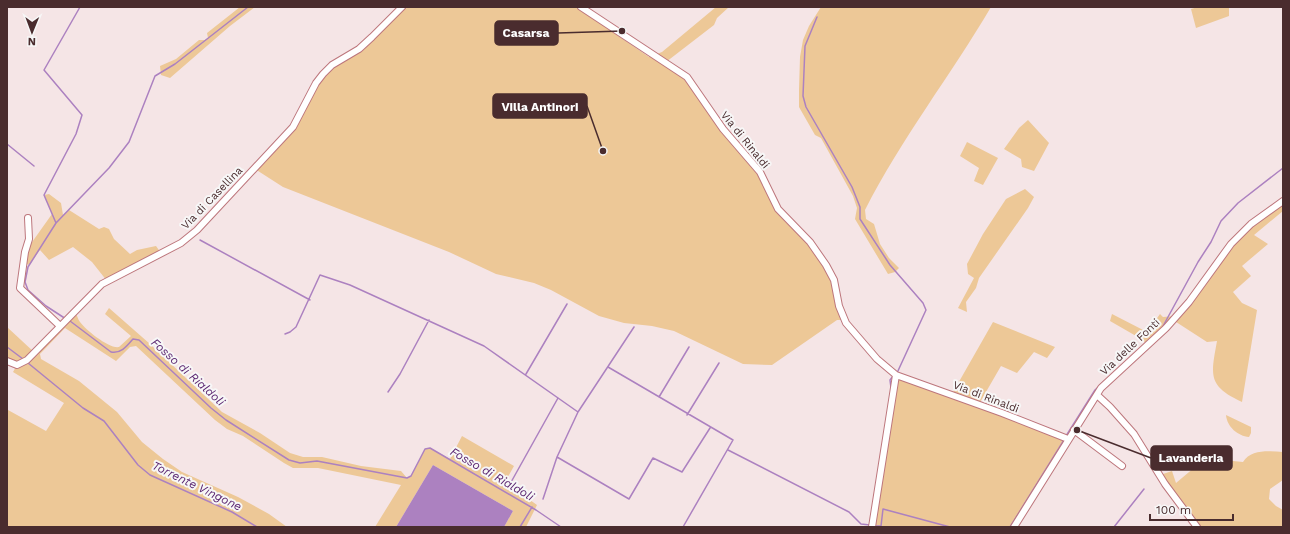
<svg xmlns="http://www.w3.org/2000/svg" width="1290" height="534" viewBox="0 0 1290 534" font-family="'Work Sans',sans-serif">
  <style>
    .green { fill: #edc897 }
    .water { fill: #ac81c0 }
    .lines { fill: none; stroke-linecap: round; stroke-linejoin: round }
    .stream { stroke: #ac81c0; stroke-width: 1.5 }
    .minor-casing { stroke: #bd767c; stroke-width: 8 }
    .minor { stroke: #fff; stroke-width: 6 }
    .labels { text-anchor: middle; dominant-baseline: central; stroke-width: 4; stroke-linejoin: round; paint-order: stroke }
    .street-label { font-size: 11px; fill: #4a2c2e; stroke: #f7f7f7 }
    .water-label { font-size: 12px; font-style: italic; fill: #5a2470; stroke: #f7f7f7 }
    .leader { fill: none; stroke: #4a2c2e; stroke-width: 1.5 }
    .callout-dot { fill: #4a2c2e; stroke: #f7f7f7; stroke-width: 1.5 }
    .callout { fill: #4a2c2e; stroke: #4a2c2e; stroke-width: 1.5 }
    .callout-label { font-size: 12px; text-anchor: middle; font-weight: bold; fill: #fff }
  </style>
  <rect width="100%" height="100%" fill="#f5e5e6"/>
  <path class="green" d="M240,7H255L230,26L170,78L161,75L160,66L176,59L199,40H205L208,38L207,33Z
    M402,7H576L649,57L662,52L716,7H729L717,18L714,25L666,62L687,77L723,129L760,172L773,200L826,265L845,320H837L772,365L743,364L674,331L652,326L624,323L599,316L551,290L534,283L496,274L449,252L283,187L255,169L280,142L323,74L359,49Z
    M821,7H991C951,75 901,139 865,210L866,219L874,224L880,244L889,258L899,268L895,272L888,274L855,219L857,208L853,196L821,138L815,135L799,107V90L800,57L803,40L809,26Z
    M1198,7H1229V16L1196,28L1191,9Z
    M1028,120L1049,143L1034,171L1022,167L1021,159L1004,149L1019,128Z
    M967,142L998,158L983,185L974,181L979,168L960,156Z
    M1025,189L1034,197L1028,208L979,278L976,288L966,302L967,312L958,308L974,278L968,274L967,264L983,234L1006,199Z
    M49,194L61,203L63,215L69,210L99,229L104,227L109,229L114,239L130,254L137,250L156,246L161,253L107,281L92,262L73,247L49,260L40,250L29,265L23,262L25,252L52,214L44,195Z
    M1283,201V211L1254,235L1268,244L1242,266L1251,276L1233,292L1242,303L1257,310L1242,402C1207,386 1211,375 1217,341L1207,342L1173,320L1148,346L1143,340L1110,321L1112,314L1147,332L1160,314L1163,317L1176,316L1231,244Z
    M109,308L150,344L222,412L260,433L290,453L303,457H322L361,466L401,471L407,478L411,476L425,449L430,448L450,459L462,436L514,466L505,482L537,505L526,527H504L513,511L433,465L396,527H375L401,485L318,468H293L284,463L243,436L227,429L215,420L136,346L130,347L116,361L65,328L40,354L41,359L79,381L117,412L142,442L163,459L182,472L238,497L269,514L287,527H7V411L8,410L46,431L64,403L13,372L17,365L7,361V327L35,353L74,312C78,315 77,318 80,322C86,330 109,349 119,347L131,336L105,314Z
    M993,322L1055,347L1047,358L1034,352L1017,373L1001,366L979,404L1068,439L1014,527H872L896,375L952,394Z
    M1226,415L1251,427V433L1249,437C1238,436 1227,427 1226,415Z
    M1204,447L1210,451L1213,459L1243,462C1251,449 1269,451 1283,452V480L1270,489L1269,499L1276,506L1283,510V527H1197L1160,475L1172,471L1176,483L1195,467Z"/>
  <path class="water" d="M433,465L513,511L504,527H396Z"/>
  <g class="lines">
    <path class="stream" d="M817,17L805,46L803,96L806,107L852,187L860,207V219L890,265L923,303L926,310L897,373
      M7,144L34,166
      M56,223L44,195L76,134L82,115L44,70L80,7
      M200,240L310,300
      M66,319L46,306L28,290L25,282L28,267L56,223L109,168L129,142L155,76L175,64L248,7
      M70,321L111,352C121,354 127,346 133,339L139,340L211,408L226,420L289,460L300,463L317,461L407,478L411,476L425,449L430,448L536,510L561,527
      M1162,328L1198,262L1211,242L1221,221L1238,203L1283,168
      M285,334L290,332L296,327L320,275L350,285L484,346L578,412
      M7,347L23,359
      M28,363L83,408L104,421L138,465L150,475L232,512L257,527
      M608,367L733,440L683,527
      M526,374L567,304
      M891,388L890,380L894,375
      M388,392L400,374L429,320
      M659,397L689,347
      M687,415L719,363
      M1066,436L1095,390L1109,377
      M728,450L849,512L861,524L870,525
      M557,457L629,499L653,458L682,472L710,428
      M510,484L558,398
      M543,499L557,457L578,412L634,327
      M874,526H881L883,509L950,527
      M520,527L532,507
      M1010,527L1064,440
      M1114,527L1144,489"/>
    <g class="minor-casing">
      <path id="minor" d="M581,7L687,77L723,129L760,172L778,209L810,242L826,265L834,280L839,306L846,323L877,359L896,375L1002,413L1068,439
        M28,218L29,239L25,252L20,288L60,326
        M7,361L17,365L27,360L102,284L181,243L197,230L293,127L316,83L323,74L332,65L359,49L372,37L402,7
        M1097,395L1110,407L1134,434L1165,484L1197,527
        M1074,430L1122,466
        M872,527L896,375
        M1014,527L1101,388L1166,328L1189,302L1231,244L1251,224L1283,201"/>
    </g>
    <use href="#minor" class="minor"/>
  </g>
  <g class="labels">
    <g class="street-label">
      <text transform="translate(745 140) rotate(51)">Via di Rinaldi</text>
      <text transform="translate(212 198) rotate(-46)">Via di Casellina</text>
      <text transform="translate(1130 347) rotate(-43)">Via delle Fonti</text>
      <text transform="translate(986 397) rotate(21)">Via di Rinaldi</text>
    </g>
    <g class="water-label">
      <text transform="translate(188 372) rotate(42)">Fosso di Rialdoli</text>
      <text transform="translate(492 474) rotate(30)">Fosso di Rialdoli</text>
      <text transform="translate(197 486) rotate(26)">Torrente Vingone</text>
    </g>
  </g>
  <path class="leader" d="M622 31L558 33M603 151L587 106M1077 430L1151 458"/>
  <g class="callout-dot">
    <circle cx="622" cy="31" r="4"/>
    <circle cx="603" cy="151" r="4"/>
    <circle cx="1077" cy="430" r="4"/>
  </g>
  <g class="callout">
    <rect x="495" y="21" width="63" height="24" rx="4"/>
    <rect x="493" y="94" width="94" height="24" rx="4"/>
    <rect x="1151" y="446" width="81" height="24" rx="4"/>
  </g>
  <g class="callout-label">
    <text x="526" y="37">Casarsa</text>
    <text x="540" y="111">Villa Antinori</text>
    <text x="1191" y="462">Lavanderia</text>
  </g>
  <rect width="1290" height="534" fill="none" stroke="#4a2c2e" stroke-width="16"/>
  <g transform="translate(32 32) rotate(181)" stroke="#f7f7f7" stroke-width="3" paint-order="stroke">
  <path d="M0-3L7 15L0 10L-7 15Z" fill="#4a2c2e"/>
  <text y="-6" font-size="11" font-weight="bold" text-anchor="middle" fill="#4a2c2e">N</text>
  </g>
  <path d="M1150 514v6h83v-6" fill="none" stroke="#4a2c2e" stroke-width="2"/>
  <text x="1156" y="514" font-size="12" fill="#4a2c2e" stroke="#f7f7f7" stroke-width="3" paint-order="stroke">100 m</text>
</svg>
